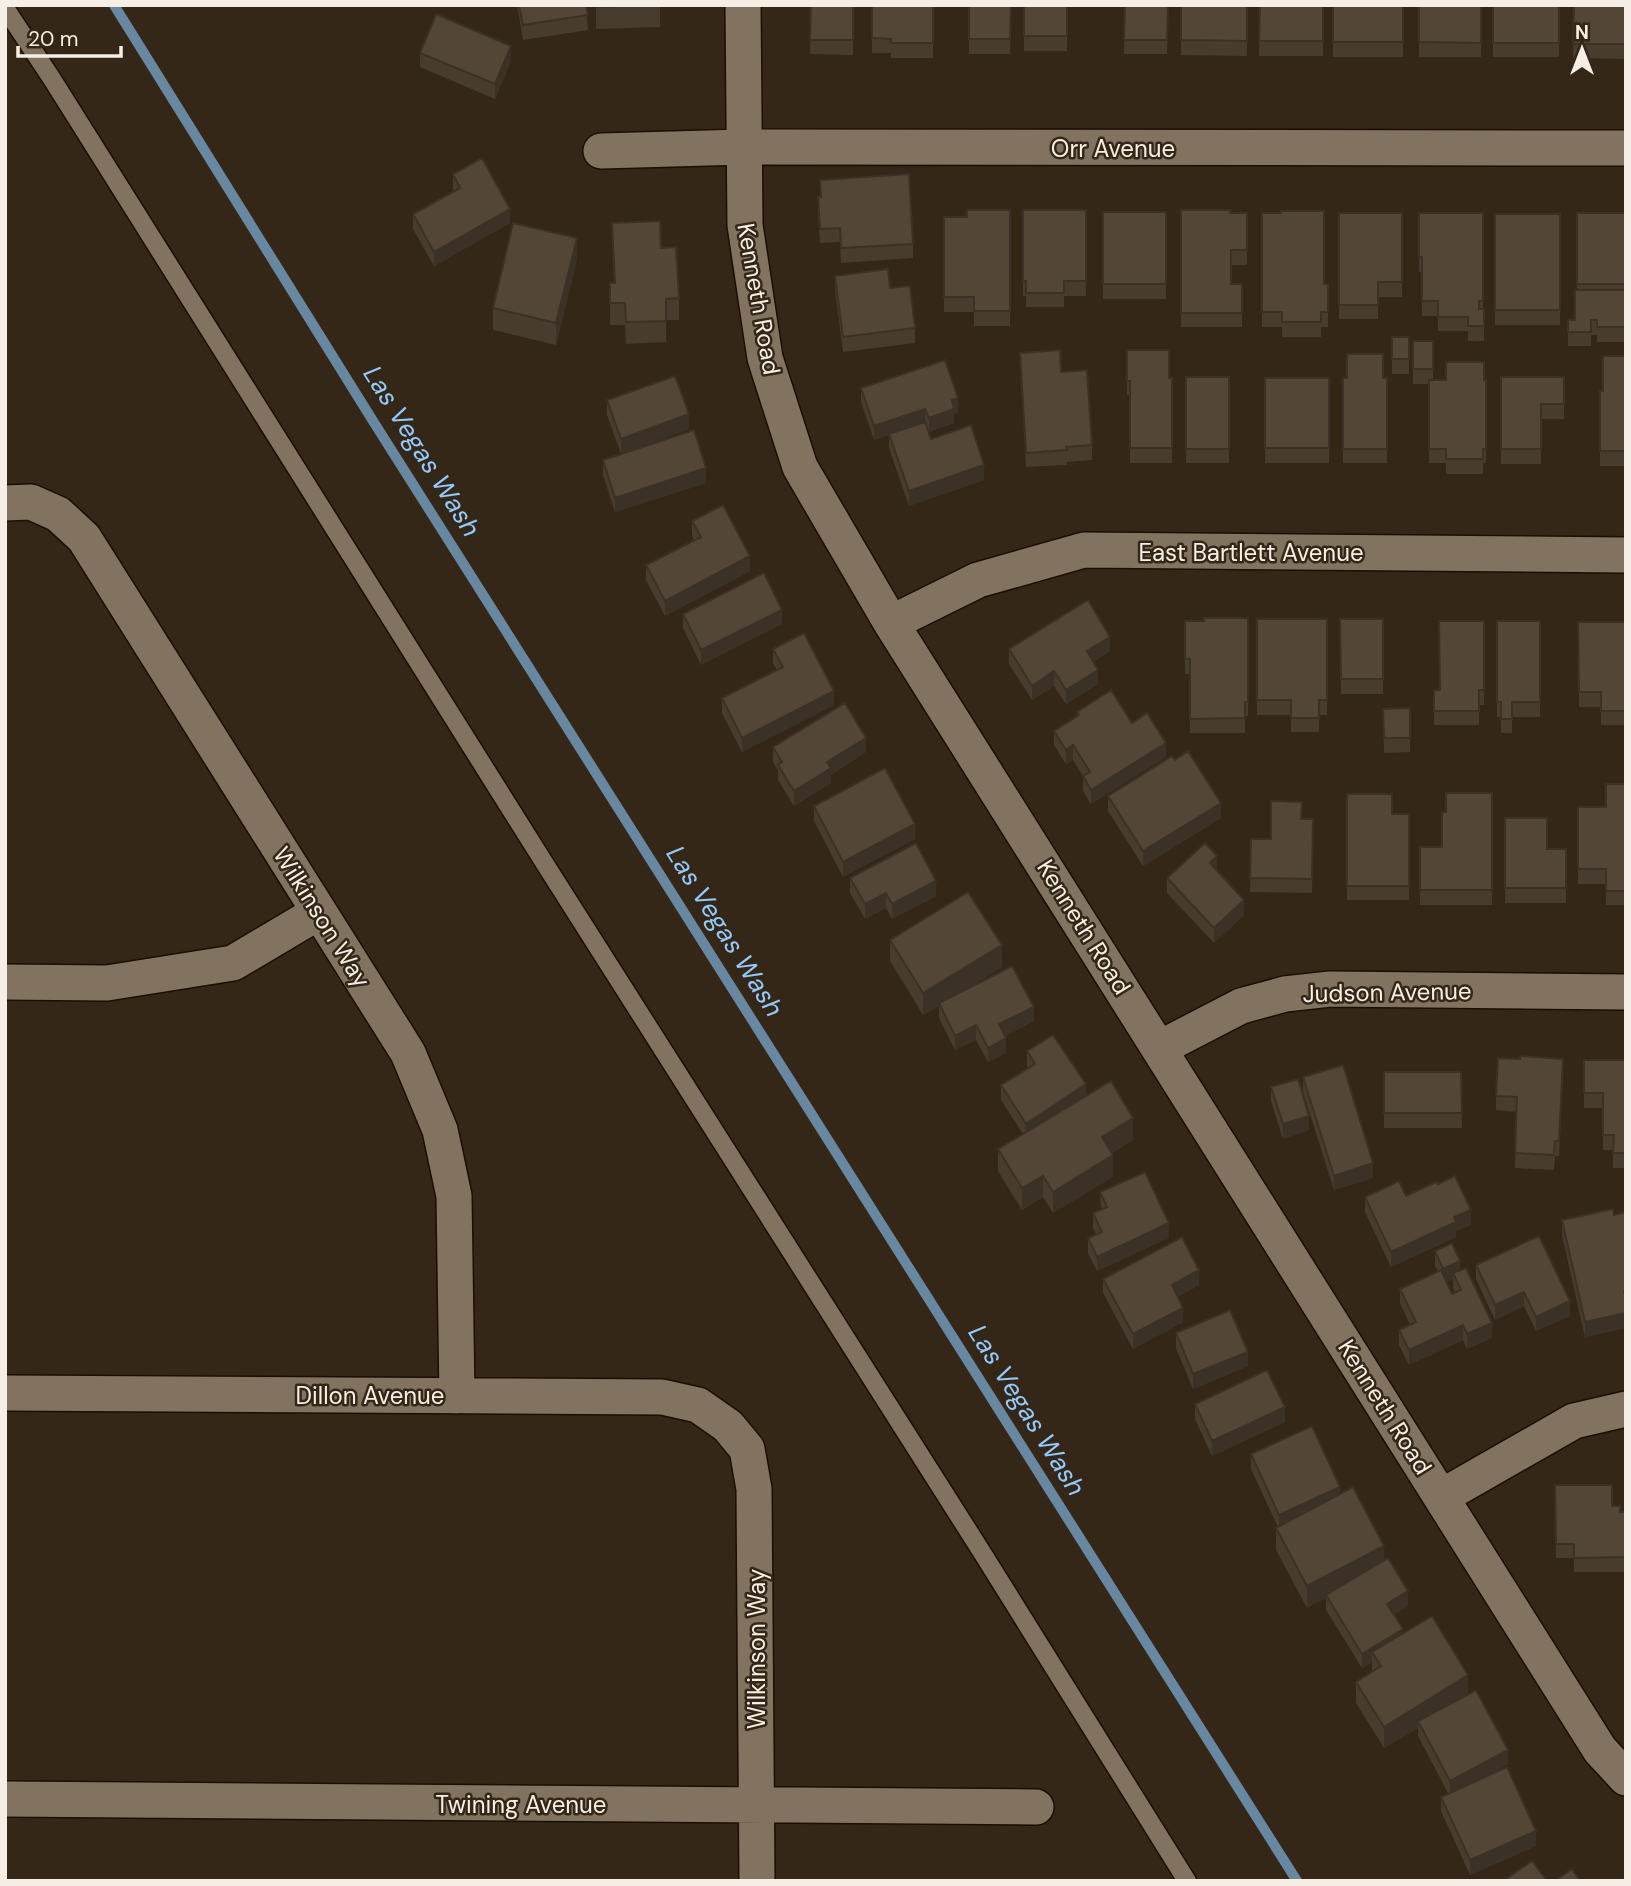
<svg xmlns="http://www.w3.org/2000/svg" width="1631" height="1886" viewBox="0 0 1631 1886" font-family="'DM Sans',sans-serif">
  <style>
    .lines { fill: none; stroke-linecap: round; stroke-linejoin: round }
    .stream { stroke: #6887a0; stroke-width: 10 }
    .lane-casing { stroke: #1b0f03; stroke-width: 21 }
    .street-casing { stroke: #1b0f03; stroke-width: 38 }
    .lane { stroke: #827361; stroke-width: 18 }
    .street { stroke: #827361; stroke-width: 35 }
    .wall { fill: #483c2e; fill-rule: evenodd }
    .shaded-wall { fill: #3b3126 }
    .building { fill: #544636; stroke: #3b3126; stroke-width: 2 }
    .labels { text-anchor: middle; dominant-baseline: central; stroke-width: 5; stroke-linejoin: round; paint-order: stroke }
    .street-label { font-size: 24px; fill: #f7efe5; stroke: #342718 }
    .water-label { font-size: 26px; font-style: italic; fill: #93cafc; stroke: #342718 }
  </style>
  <rect width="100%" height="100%" fill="#342718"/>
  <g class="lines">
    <path class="stream" d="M114,5L373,421L1297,1881"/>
    <g class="lane-casing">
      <path id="lane" d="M5,8L52,79L545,864L983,1554L1187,1881"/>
    </g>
    <g class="street-casing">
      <path id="street" d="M743,5L745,225L765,358L800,467L891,623L1600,1750L1626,1778
        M601,151L744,147L1626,148
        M5,503L31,502L58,514L84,538L408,1053L440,1130L454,1196L457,1396
        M891,623L978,580L1084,550L1626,555
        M5,982L107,983L233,963L319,912
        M1160,1048L1241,1006L1285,994L1330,989L1626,992
        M5,1393L662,1397L698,1405L728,1426L747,1449L754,1489L757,1881
        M1441,1497L1574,1421L1626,1409
        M5,1799L1036,1807"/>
    </g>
    <use href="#lane" class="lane"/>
    <use href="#street" class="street"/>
  </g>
  <path class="wall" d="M517,5H586L588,30L523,40Z
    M596,5H660V27L596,29Z
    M811,5H853V55L810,54Z
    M872,5H933V58H891V53H872Z
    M969,5H1011L1010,54H969Z
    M1024,5H1067V51H1024Z
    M1125,5H1168L1167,54H1124Z
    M1181,5H1247V56L1181,55Z
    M1260,5H1323V56H1259Z
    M1333,5H1403V57H1333Z
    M1419,5H1482L1481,57H1419Z
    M1493,5H1559V57H1493Z
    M1574,5H1626V59L1573,58Z
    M420,53L511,61L495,99L420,67Z
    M453,174L510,223L434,266L413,229V214L454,191L453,189Z
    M820,180L913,244V258L841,263L840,242L820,243L818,211V197H820Z
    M1010,210V326H974V312H944V217H967Z
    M1023,210H1086V296H1064V307H1026V296H1023Z
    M1181,210L1247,213V265H1231V284H1242V327H1181Z
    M1103,212H1166V299H1103Z
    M1262,213L1324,284H1328V327H1321V337H1282V327H1262Z
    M1339,213H1402V297H1378V319H1339Z
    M1419,213H1483V309H1484V341H1468V331H1438V316H1422V272H1419Z
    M1577,213H1626V342H1597V335H1591V346H1568V320H1575L1577,290Z
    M1495,214H1560V325H1495Z
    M612,223L661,248L679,298V320H666V342L626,344L625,325H610V283H614Z
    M577,259L556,345L493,330V308Z
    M835,276L890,288L915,328V343L843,352L835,290Z
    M1392,337H1409V374H1392Z
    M1413,341H1433V380H1486V463H1483V474H1446V463H1429V384H1413Z
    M1127,350L1169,378H1172V463H1130V395H1127Z
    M1020,353L1061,372L1092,445V460L1067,462V465L1026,467Z
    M1626,356V466H1600V391H1603Z
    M1186,377H1229V463H1186Z
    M1501,377H1564V419H1541V464H1501Z
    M1265,378H1329V463H1265Z
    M1343,378H1387V463H1343Z
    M861,388L958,412L954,414V423L929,432L931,439L984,480L909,506L889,448V435L874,440L861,402Z
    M607,400L689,429L621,454L607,415Z
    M603,460L706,483L615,512L603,475Z
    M692,521L750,571L665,616L646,580V565L694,540L692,535Z
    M683,614L782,624L701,665L683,628Z
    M1248,618V716H1245V733H1190V674H1185V621H1204Z
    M1257,619H1327V715H1319V732H1291V715H1257Z
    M1340,619H1383V694H1341Z
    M1484,621V705H1479V725H1434V690H1439Z
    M1497,621H1540V717H1512V733H1501V717H1497Z
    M1578,622H1626V725H1601V707H1579Z
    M773,649L834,705L742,752L722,713V698L777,670L773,663Z
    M1009,649L1110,651L1093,662L1098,684L1066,704L1054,686L1032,700L1009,664Z
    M1410,708V752L1384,753L1383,709Z
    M1077,712L1132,723L1166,757L1091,804L1083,791V776L1073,760L1066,764L1054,745V731L1077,717Z
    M773,747L866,752L831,775V783L794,806L778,780V770L773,762Z
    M1626,784V905H1606V884H1578V807H1606Z
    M1492,793V905H1420V847H1442L1446,812Z
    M1347,794L1392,814H1409V900H1347Z
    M1108,796L1221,818L1143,866L1108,811Z
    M814,806L915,839L843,877L814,821Z
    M1505,818L1547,849H1566V903H1505Z
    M1302,819H1313L1312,893L1250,892L1251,839H1271Z
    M1217,871L1244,915L1214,943L1167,893V878Z
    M850,878L936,896L892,919L886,908L865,919L850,893Z
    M890,940L1002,967L963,991L1034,1021L1005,1036L1006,1053L988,1062L976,1040L955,1050L939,1018V1006L923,1015L890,961Z
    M1027,1051L1086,1096L1133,1140L1112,1153L1113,1177L1053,1213L1043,1197L1022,1210L998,1171V1149L1023,1134L1001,1100V1085L1028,1068L1027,1066Z
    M1584,1060H1626V1168H1613V1150H1603V1108H1584Z
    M1384,1072H1461L1462,1128H1384Z
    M1563,1073L1559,1156H1555L1554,1170L1515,1168L1517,1112L1496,1110V1096Z
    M1303,1077L1373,1178L1334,1190L1303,1092Z
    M1271,1087L1309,1130L1283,1139L1271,1101Z
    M1100,1192L1169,1238L1097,1271L1088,1253V1238L1096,1234L1093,1228V1213L1101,1209Z
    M1406,1196L1471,1225L1456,1231V1237L1391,1267L1365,1212V1197Z
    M1626,1212V1328L1585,1337L1562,1235V1220L1614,1215Z
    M1435,1251L1460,1270L1492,1338L1467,1349L1463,1340L1409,1365L1399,1345V1330L1410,1325L1400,1303V1289L1438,1271L1435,1266ZM1453,1279V1288L1455,1293L1452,1294L1446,1282Z
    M1476,1265L1570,1316L1536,1331L1524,1306L1495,1320L1476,1279Z
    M1103,1279L1199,1285L1178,1297L1183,1322L1133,1349L1103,1293Z
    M1176,1333L1248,1366L1193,1389L1176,1348Z
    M1195,1404L1285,1422L1212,1456L1195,1419Z
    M1251,1454L1340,1494L1384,1560L1408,1606L1393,1615L1403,1634L1468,1694L1508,1764L1481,1779L1536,1846L1470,1875L1441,1811V1797L1448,1793L1418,1736V1728L1384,1748L1356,1703V1682L1372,1671V1662L1362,1668L1326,1610V1598L1307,1608L1276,1550V1528L1278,1527L1251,1469Z
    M1555,1485L1612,1506L1620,1512H1626V1572H1574V1558H1556Z"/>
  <path class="shaded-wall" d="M511,46V61L495,99V84Z
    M510,209V223L434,266V252Z
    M577,238V259L556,345V323Z
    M958,398V412L954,414V423L929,432V418L952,400Z
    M925,409V423L874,440V426Z
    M689,414V429L621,454V439Z
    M984,465V480L909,506V491Z
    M706,468V483L615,512V498Z
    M750,556V571L665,616V601Z
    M782,610V624L701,665V650Z
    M1110,637V651L1087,666V651Z
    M1098,670V684L1066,704V690Z
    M1054,671V686L1032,700V686Z
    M834,691V705L742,752V738Z
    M866,738V752L831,775V783L794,806V791L827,762Z
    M1166,743V757L1091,804V790Z
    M1073,745V760L1066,764V750Z
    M1221,803V818L1143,866V851Z
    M915,824V839L843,877V862Z
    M1217,856V871L1210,878V863Z
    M936,881V896L892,919V904Z
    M886,893V908L865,919V904Z
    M1244,900V915L1214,943V928Z
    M1002,945V967L940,1005L939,1003V1006L923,1015V993Z
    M1034,1007V1021L999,1039V1024Z
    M976,1025V1040L955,1050V1036Z
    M1006,1038V1053L988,1062V1048Z
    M1563,1059V1073L1559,1156V1141Z
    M1086,1084V1099L1026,1138V1124Z
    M1309,1116V1130L1283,1139V1124Z
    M1133,1118V1140L1102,1159V1137Z
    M1113,1155V1177L1053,1213V1192Z
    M1373,1163V1178L1334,1190V1176Z
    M1043,1176V1197L1022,1210V1188Z
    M1471,1210V1225L1456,1231V1237L1391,1267V1252L1454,1217Z
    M1169,1223V1238L1097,1271V1257Z
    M1460,1261V1276L1453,1273V1279L1443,1283V1269Z
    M1199,1270V1285L1172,1300V1285Z
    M1524,1292V1306L1495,1320V1305Z
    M1570,1301V1316L1536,1331V1317Z
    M1183,1308V1322L1133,1349V1334Z
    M1626,1313V1328L1585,1337V1322Z
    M1492,1323V1338L1467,1349V1334Z
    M1463,1325V1340L1409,1365V1350Z
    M1248,1352V1366L1193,1389V1374Z
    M1285,1407V1422L1212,1456V1441Z
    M1340,1487V1502L1279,1530V1515Z
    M1384,1546V1568L1326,1595V1598L1307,1608V1586Z
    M1408,1591V1606L1387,1619V1604Z
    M1403,1629V1644L1372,1652V1662L1362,1668V1654Z
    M1468,1675V1697L1418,1721V1728L1384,1748V1727Z
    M1508,1750V1764L1450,1796V1781Z
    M1536,1831V1846L1470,1875V1860Z"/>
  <path class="building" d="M519,5H586L588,15L523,25Z
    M596,5H660L596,7Z
    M811,5H853V40H810Z
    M872,5H933V43H891V39L872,38Z
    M969,5H1011L1010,39H969Z
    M1024,5H1067V36H1024Z
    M1125,5H1168L1167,40H1124Z
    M1181,5H1247V41L1181,40Z
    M1260,5H1323V41H1259Z
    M1333,5H1403V42H1333Z
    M1419,5H1481V43L1419,42Z
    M1493,5H1559V43H1493Z
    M1574,5H1626V44H1573Z
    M436,14L511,46L495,84L420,53Z
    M482,158L510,209L434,252L413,214L460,188L453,174Z
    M909,174L913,244L841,248L840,228L820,229L818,197H821L820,180Z
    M967,210H1010V311H974V297H944V217H967Z
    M1023,210H1086V281H1064V293H1026V281H1023Z
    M1181,210H1230V213H1247V250H1231V284H1242V313H1181Z
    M1281,211H1324V284H1328V312H1321V322H1282V312H1262V213H1281Z
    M1103,212H1166V284H1103Z
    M1339,213H1402V282H1378V305H1339Z
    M1419,213H1483V301H1479V309H1484V326H1468V317H1438V301H1422V257H1419Z
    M1577,213H1626V284H1577Z
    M1495,214H1560V310H1495Z
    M660,221L661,248L676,247L679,298L666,299V321L626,322L625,303H610V283H615L612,223Z
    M513,223L577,238L556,323L493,308Z
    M888,269L890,288L910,286L915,328L843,337L835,276Z
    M1575,290H1626V327H1597V320H1591V332H1568V320H1575Z
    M1392,337H1409V359H1392Z
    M1413,341H1433V369H1413Z
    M1060,350L1061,372L1087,370L1092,445L1066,447L1067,450L1026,453L1020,353Z
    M1127,350H1169V378H1172V448H1130V381H1127Z
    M1347,354H1383V378H1387V449H1343V378H1347Z
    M1603,356H1626V451H1600V391H1603Z
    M945,360L958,398L952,400L954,409L929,418L925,409L874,426L861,388Z
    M1446,362H1484V380H1486V449H1483V459H1446V449H1429V380H1446Z
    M675,376L689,414L621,439L607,400Z
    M1186,377H1229V449H1186Z
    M1501,377H1564V404H1541V449H1501Z
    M1265,378H1329V448H1265Z
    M925,422L931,439L971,425L984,465L909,491L889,434Z
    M694,430L706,468L615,498L603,460Z
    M723,505L750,556L665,601L646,565L701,537L692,521Z
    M764,573L782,610L701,650L683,614Z
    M1088,600L1110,637L1087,651L1098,670L1066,690L1054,671L1032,686L1009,649Z
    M1204,618H1248V702H1245V718L1190,719V659H1185V621H1204Z
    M1257,619H1327V700H1319V718H1291V700H1257Z
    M1340,619H1383V679H1341Z
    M1439,621H1484V690H1479V711H1434V690H1440Z
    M1497,621H1540V702H1512V719H1501V702H1497Z
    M1578,622H1626V711H1601V692H1579Z
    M804,633L834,691L742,738L722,698L783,667L773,649Z
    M1111,690L1132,723L1147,713L1166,743L1091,790L1083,776L1090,772L1073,745L1066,750L1054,731L1079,715L1077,712Z
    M845,703L866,738L827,762L831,768L794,791L778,765L782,762L773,747Z
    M1410,708V738H1384L1383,709Z
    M1188,751L1221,803L1143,851L1108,796L1172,756L1175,760Z
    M885,768L915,824L843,862L814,806Z
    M1606,784H1626V891H1606V869H1578V807H1606Z
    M1446,793H1492V890H1420V847H1442V812H1446Z
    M1347,794H1392V814H1409V886H1347Z
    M1271,801L1302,802L1301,819H1313L1312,879L1250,878L1251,839H1271Z
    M1505,818H1547V849H1566V888H1505Z
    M916,843L936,881L892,904L886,893L865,904L850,878Z
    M1205,843L1217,856L1210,863L1244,900L1214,928L1167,878Z
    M968,892L1002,945L923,993L890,940Z
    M1012,966L1034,1007L999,1024L1006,1038L988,1048L976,1025L955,1036L939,1003Z
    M1053,1035L1086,1084L1026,1124L1001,1085L1035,1064L1027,1051Z
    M1520,1056L1563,1059L1559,1141H1555L1554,1155L1515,1153L1517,1097L1496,1096L1498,1058L1520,1059Z
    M1584,1060H1626V1153H1613L1614,1135H1603V1093H1584Z
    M1343,1065L1373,1163L1334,1176L1303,1077Z
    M1384,1072H1461L1462,1113H1384Z
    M1298,1079L1309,1116L1283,1124L1271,1087Z
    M1111,1081L1133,1118L1102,1137L1113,1155L1053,1192L1043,1176L1022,1188L998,1149Z
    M1145,1172L1169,1223L1097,1257L1088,1238L1102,1232L1093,1213L1107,1207L1100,1192Z
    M1455,1176L1471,1210L1454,1217L1456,1222L1391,1252L1365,1197L1399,1181L1406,1196L1436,1182L1438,1184Z
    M1613,1209L1614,1215L1626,1212V1291L1624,1292L1626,1298V1313L1585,1322L1562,1220Z
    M1539,1236L1570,1301L1536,1317L1524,1292L1495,1305L1476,1265Z
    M1182,1237L1199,1270L1172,1285L1183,1308L1133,1334L1103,1279Z
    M1452,1243L1460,1261L1443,1269L1435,1251Z
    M1466,1268L1492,1323L1467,1334L1463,1325L1409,1350L1399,1330L1416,1322L1400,1289L1441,1270L1452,1294L1461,1290L1453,1273Z
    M1230,1310L1248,1352L1193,1374L1176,1333Z
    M1267,1370L1285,1407L1212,1441L1195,1404Z
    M1312,1426L1340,1487L1279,1515L1251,1454Z
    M1555,1485H1612V1506H1620V1512H1626V1557L1574,1558V1544H1556Z
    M1353,1487L1384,1546L1307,1586L1276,1528Z
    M1388,1558L1408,1591L1387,1604L1403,1629L1362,1654L1326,1595Z
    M1432,1616L1468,1675L1384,1727L1356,1682L1381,1666L1372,1652Z
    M1476,1690L1508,1750L1450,1781L1418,1721Z
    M1507,1767L1536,1831L1470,1860L1441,1797Z
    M1532,1861L1547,1881H1503Z
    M1572,1869L1580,1881H1555Z"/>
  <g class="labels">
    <g class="street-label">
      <text x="1113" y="148">Orr Avenue</text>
      <text transform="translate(759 299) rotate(80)">Kenneth Road</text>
      <text x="1251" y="552">East Bartlett Avenue</text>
      <text transform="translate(322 917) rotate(58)">Wilkinson Way</text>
      <text transform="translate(1084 927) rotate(58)">Kenneth Road</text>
      <text transform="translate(1387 992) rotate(-1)">Judson Avenue</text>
      <text x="370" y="1395">Dillon Avenue</text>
      <text transform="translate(1385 1407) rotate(58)">Kenneth Road</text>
      <text transform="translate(756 1649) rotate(-90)">Wilkinson Way</text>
      <text x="521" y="1804">Twining Avenue</text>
    </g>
    <g class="water-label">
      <text transform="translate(422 451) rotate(58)">Las Vegas Wash</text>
      <text transform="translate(725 931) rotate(58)">Las Vegas Wash</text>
      <text transform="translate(1027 1410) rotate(58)">Las Vegas Wash</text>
    </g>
  </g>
  <rect width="1631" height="1886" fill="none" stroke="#f7efe5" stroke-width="14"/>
  <g transform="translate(1582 49)" stroke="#342718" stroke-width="5" paint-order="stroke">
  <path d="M0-5L12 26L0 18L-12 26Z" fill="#f7efe5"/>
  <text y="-10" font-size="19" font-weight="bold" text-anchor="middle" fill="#f7efe5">N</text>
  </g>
  <path d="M18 46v10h103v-10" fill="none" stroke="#f7efe5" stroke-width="3.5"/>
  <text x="28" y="46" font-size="21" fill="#f7efe5" stroke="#342718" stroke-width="5" paint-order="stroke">20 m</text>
</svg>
